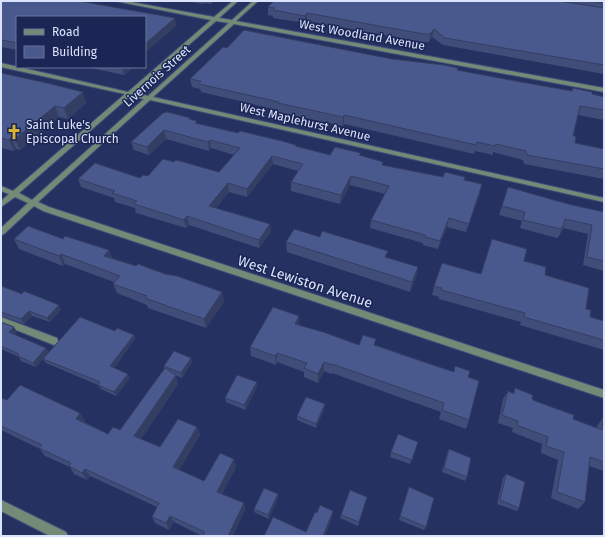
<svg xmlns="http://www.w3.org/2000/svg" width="605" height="537" viewBox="0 0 605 537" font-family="'Fira Sans',sans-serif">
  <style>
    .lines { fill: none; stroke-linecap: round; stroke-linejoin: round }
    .lane-casing { stroke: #424e7a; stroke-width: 2 }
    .street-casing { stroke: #424e7a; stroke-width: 2 }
    .lane { fill: #738a77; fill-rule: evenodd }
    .street { fill: #738a77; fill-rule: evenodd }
    .wall { fill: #404d79 }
    .shaded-wall { fill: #343e63 }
    .building { fill: #4a598d; stroke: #343e63 }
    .labels { text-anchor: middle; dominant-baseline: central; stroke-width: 3; stroke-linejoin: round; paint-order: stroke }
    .far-street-label { font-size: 12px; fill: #dce4fd; stroke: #1c2655 }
    .far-poi-label { font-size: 12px; fill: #dce4fd; stroke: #1c2655; text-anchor: start }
    .street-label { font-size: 14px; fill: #dce4fd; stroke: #1c2655 }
  </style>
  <rect width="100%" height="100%" fill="#253161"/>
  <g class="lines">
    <g class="lane-casing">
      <path id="lane" d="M1,317L57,338L58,341L57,344L54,345L1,324Z"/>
    </g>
    <g class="street-casing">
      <path id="street" d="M115,1H125L214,17L233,1H238L219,18L232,20L253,1H258L236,21L604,88V92L234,24L153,97L604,198V202L150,100L38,202L49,207L604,390V398L43,211L34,206L4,234L1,235V228L28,203L15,197L1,207V201L9,194L1,191V186L13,191L125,94L1,67V63L128,92L211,20ZM216,21L229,23L148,96L134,93ZM130,96L144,99L32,200L19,193Z
        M1,500L66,532L68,536H50L1,511Z"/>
    </g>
    <use href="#lane" class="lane"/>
    <use href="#street" class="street"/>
  </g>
  <path class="wall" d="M1,1L176,26L17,17V50L1,47Z
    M186,1H214L211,4L205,3L203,4Z
    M274,1H604V74L443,45L432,37L429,42H423L307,21L305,23L273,18V16L268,15V7Z
    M227,48L392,59L457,70L521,82L572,91L573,88L592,94L604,97V120L578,115L573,136L575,143L604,149V179L524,164L523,160L493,152V155L475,151L474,154L344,124L343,126L278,112V110L201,92L200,89L192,87L190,79Z
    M86,67H134L124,75Z
    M1,73L86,103L68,119L59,117L20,150L16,149L14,151L1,148Z
    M191,120L197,124L238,133L296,145V146L330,155H361L383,165L443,177H465L464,180L480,193L466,232L447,227L438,249L423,245V243L370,228L371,220L385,194L350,185L340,204L291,191V182L298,171L273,164L247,197L229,192L216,208L271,232L259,248L189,225L186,228L136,213L135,208L115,202L114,198L81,187L78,179L140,178L148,176L219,172L234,155L211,148L209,151L166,139L149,155L134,150L131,142Z
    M508,187L568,204L604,212V271L583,265L588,234L563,228L559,236L557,238L520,228L522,221L499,215Z
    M14,239H63L109,250L112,258L136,266L165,274L222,292L224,302L206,328L148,308L147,305L117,293L113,284L114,282L65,264L63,266L19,249Z
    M492,239L545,275L586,309L590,317L604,321V350L520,325L521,322L439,299V297L432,295L434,286L481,274Z
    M286,242L387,258L418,267L416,277L410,292L287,252Z
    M1,286L61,310L50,322L32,316L24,324L1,316Z
    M299,316V325L359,345H376L468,377L469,420L466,429L439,419L441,412L332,373L331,374L324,371L318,383L304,377V372L277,362L276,365L251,356L250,347Z
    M1,322L14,327L17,332L14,335L46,348L49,353L115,331L134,335L135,339L114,368L130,378L116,396L101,389L98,385L46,363L43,359L36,367L21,361L19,357L1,349Z
    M191,358L192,362L182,378L175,375L178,384L141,439L160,447L197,427L200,435L179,470L204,481L236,467L222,494L244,503L245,510L202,536L174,522L169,530L155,523L152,517L157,507L90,476L87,480L74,474L70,467L45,456L40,449L1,430V398L7,400L80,413L85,421L84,422L108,434L120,430L164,369V366Z
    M257,382V387L245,410L226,402L225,398Z
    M515,388L535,401L573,419L597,428V426L603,418H604V471L589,466L585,502L578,509L551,498L558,460L541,453L542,444L512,432L513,428L498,423L503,399L508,391L513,393Z
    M324,409L316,428L297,420V416Z
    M418,442L410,464L390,457L391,452Z
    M449,449L467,477L465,481L442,472L447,453Z
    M506,474L519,508L517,511L497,504L503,478Z
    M409,487L426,527L424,530L399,520Z
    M278,494V498L269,519L254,512V509Z
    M367,497L358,526L340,518L341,515Z"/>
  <path class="shaded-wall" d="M307,13V21L305,23V16Z
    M175,18L176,26L145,53V44Z
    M434,29L432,37L429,42L430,34Z
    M122,67H134L124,75Z
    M83,92L86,103L68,119L64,108Z
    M55,106L59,117L20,150L15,139Z
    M344,115V124L343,126V117Z
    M164,130L166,139L149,155L147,147Z
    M11,138L16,149L14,151L9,140Z
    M210,140L211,148L209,151L208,142Z
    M272,156L273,164L247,197V189Z
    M351,176L350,185L340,204L341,195Z
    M228,183L229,192L211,214L209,206Z
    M187,216L189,225L186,228L184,220Z
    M449,218L447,227L438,249L440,241Z
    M270,224L271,232L259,248V240Z
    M109,250L112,260L104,256Z
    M61,254L65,264L63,266L59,256Z
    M418,267L416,277L410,292L412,282Z
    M222,292L224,302L206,328L204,319Z
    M59,305L61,310L50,322L47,318Z
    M29,311L32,316L24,324L21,319Z
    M299,316V325L295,324Z
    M14,327L17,332L12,337L9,332Z
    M134,335L135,339L112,370L110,366Z
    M46,348L49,353L36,367L33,363Z
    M277,353V362L276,365L275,356Z
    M191,358L192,362L182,378L181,373Z
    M324,362V371L318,383V374Z
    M128,374L130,378L116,396L114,392Z
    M176,375L178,384L138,444L134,436Z
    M257,382V387L245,410L244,405Z
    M325,404L324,409L316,428V424Z
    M80,413L85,421L81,426L76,419Z
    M197,427L200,435L176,475L173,467Z
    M234,459L236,467L219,499L217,492Z
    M85,469L90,476L87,480L82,473Z
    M278,494V498L269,519L268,515Z
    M244,503L245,510L233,536H228Z
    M333,511L332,518L325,536H323Z
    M170,516L174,522L169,530L166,523Z"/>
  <path class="building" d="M1,1H79L175,18L145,44V17H17V43L1,40Z
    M274,1H559L604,8V65L445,38L434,29L430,34H424L307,13L305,16L273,10L275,8L268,7Z
    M589,1H604V3Z
    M244,30L392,59L444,65L458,68L457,70L521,82L572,91L573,88L592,92V94L604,97V110L580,106L573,136H576L575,143L604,149V169L527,155L526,151L496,144L495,146L477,142L476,145L344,115L343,117L278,103L279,102L199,84L201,81L190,79L223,47L227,48Z
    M1,73L47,83L83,92L64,108L55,106L15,139L11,138L9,140L1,138Z
    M167,112L191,118L189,119L197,121L195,123L238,133L240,131L282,141L296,145L295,146L330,155L335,147L361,153L359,155L383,162L382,165L443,177L445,172L465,177L464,180L482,184L469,224L449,218L440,241L425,237V235L371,220L389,186L351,176L341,195L291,182L303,164L272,156L247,189L228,183L209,206L270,224L259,240L187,216L184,220L134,204L137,201L112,193L115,191L78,179L95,163L140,178L143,175L148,176L163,159L174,162L176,160L219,172L240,148L210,140L208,142L164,130L147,147L131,142L163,113Z
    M508,187L568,204L604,212V261L587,257L592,225L565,219L563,227L562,226L561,229L523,220L525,212L502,206Z
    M28,226L63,239L65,236L109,250L104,256L136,266L138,264L165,274L177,276L222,292L204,319L145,298L147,296L113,284L120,276L61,254L59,256L14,239Z
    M294,229L320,237L322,231L388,251L385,257L418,267L412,282L286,242Z
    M492,239L527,249L524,261L546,267L545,275L589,288L586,309L591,310L590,317L604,321V340L524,317L525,313L441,290L442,288L434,286L442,263L481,274Z
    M1,286L22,294L24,291L59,305L47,318L29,311L21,319L1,312Z
    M273,307L299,316L295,324L323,332L359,345L363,335L376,339L374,345L415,359L454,372L455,366L470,371L468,377L479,381L469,420L442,410L444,403L332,364V365L324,362L318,374L304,368L307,363L277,353L275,356L250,347Z
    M80,317L115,331L117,328L134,335L110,366L128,374L114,392L98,385L100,382L43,359Z
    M1,322L14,327L9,332L46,348L33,363L18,356L19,354L1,346Z
    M174,351L191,358L181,373L164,366Z
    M165,368L176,375L134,436L160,447L178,419L197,427L173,467L204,481L220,453L234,459L217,492L244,503L228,536H202L205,532L170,516L166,523L152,517L159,503L85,469L82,473L69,466L71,463L39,448L42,445L1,426V398L7,400L20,385L80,413L76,419L108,434L113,427L120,430Z
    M237,375L257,382L244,405L225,398Z
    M515,388L533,395L532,399L535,401L574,415L573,419L602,430L603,418H604V462L590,457L585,502L557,492L564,452L546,446L548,437L517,425L518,421L502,415L508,391L514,394Z
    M306,397L325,404L316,424L297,416Z
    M398,434L418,442L412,460L391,452Z
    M449,449L471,458L467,477L444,468Z
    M506,474L525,482L519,508L500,500Z
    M409,487L434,498L426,527L400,516Z
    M264,488L278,494L268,515L254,509Z
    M350,490L367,497L359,522L341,515Z
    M320,505L333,511L323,536H264L273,517L306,532L315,512L317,513Z"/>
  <defs>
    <g id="church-bare" transform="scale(1.2)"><path d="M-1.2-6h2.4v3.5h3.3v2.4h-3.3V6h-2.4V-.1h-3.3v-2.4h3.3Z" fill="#dab333" stroke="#1c2655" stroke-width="2.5" paint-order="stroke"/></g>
  </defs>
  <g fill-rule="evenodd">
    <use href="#church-bare" x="14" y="132"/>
  </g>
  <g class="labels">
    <g class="far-street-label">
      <text transform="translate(362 35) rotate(10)">West Woodland Avenue</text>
      <text transform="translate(157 76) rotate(-42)">Livernois Street</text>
      <text transform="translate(305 122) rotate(13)">West Maplehurst Avenue</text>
    </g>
    <g class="far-poi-label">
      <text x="26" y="125">Saint Luke's<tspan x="26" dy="14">Episcopal Church</tspan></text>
    </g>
    <g class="street-label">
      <text transform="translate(305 282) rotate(18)">West Lewiston Avenue</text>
    </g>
  </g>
  <rect width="605" height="537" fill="none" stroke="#dce4fd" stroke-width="4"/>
  <rect x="16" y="16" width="130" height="52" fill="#1c2655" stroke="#697298"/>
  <rect x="24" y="29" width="20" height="6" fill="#738a77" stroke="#697298"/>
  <text x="52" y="36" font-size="12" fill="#dce4fd">Road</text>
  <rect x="24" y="46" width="20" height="12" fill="#4a598d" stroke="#697298"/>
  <text x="52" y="56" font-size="12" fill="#dce4fd">Building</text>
</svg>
